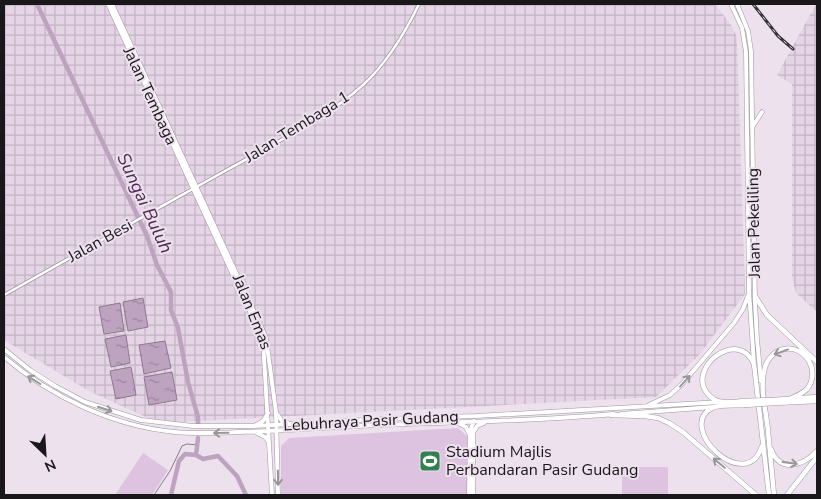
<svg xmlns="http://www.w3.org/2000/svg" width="821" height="499" viewBox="0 0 821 499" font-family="'Nunito Sans',sans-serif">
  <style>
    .industrial { fill: url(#industrial-grid) }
    .green { fill: #ddc3e0 }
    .water { fill: url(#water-ripples); stroke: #8d798f }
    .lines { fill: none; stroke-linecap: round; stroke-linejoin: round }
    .stream { stroke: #8d798f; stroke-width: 1 }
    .river { stroke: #bea3c1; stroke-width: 4.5 }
    .minor-casing { stroke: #9f96a1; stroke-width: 4 }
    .major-casing { stroke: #9f96a1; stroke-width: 5 }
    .highway-casing { stroke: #9f96a1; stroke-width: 5.5 }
    .minor { stroke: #fff; stroke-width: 2.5 }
    .major { stroke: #fff; stroke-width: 4 }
    .highway { stroke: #fff; stroke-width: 4.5 }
    .rail-casing { stroke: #343035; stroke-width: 3 }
    .rail { stroke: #ece1ed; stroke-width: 1; stroke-dasharray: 4; stroke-linecap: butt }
    .highway-bridge-casing { stroke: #9f96a1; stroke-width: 5.5; stroke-linecap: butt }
    .highway-bridge { stroke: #fff; stroke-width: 4.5 }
    .oneway { stroke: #989798 }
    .labels { text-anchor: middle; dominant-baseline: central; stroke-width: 4; stroke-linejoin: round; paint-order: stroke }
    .street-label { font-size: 16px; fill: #1a171b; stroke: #ece1ed }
    .poi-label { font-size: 16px; fill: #1a171b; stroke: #ece1ed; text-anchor: start }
    .water-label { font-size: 18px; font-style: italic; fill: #4d2952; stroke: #ece1ed }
  </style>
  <defs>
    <pattern id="industrial-grid" width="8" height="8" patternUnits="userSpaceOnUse" patternTransform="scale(1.25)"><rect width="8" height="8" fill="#e4d4e5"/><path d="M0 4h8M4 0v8" fill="none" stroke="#c3b5c4"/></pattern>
    <pattern id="water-ripples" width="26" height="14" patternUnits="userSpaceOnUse" patternTransform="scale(1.25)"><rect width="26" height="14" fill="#bea3c1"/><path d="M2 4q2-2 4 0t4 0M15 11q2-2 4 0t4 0" fill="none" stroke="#9a849c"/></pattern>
  </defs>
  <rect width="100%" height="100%" fill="#ece1ed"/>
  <path class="industrial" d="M4,4H715L731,25L737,37L745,294L699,355L656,397L159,423L89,391L4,340Z
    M816,4H817V312L796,293L792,278V84L777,75Z"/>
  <path class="green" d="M458,428L467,436V495H281V446L289,438Z
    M143,453L168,470L152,495H115Z
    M668,467V495H622V467Z"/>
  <path class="water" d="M143,298L148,327L128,331L123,302Z
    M120,303L124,331L104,334L99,307Z
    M126,335L130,363L111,367L105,339Z
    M165,341L171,368L144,374L139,345Z
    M131,367L136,395L116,399L110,371Z
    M172,372L177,400L149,405L144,377Z"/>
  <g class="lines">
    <path class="stream" d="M154,495L170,471L182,446L187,444L198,445"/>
    <path class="river" d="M37,4L147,236L157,265L171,292V310L178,328L188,382L198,417V424
      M198,438L196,455L203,459L218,456L237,476L246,495
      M171,495L179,461L185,454L196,455"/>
    <g class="minor-casing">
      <path id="minor" d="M4,295C77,254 151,212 225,171C271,145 324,120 363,85C387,63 405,33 419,4"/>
    </g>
    <g class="major-casing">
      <path id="major" d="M108,4L263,340L272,495
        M112,4L266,338L276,412L278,495
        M731,4L742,28L746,52L749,291L754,364
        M737,4L748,31L751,51L755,303L757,339L761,381
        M753,126L762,112
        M4,349L30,370L55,386L85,402L141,420L193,426H254L383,419L476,416L721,402
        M4,357C52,397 112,426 175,432C196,434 218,433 239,432C286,431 332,427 379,425C457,422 536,421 614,414
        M649,405L670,395L682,384L734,323L743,309L748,296
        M277,414L282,421L288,423
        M621,414L713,407
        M458,423L466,427L469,433
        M256,425L263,421L268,413
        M257,433L265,437L269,442
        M469,495L470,431L474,421
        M473,495V433L477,426L484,423"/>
    </g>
    <g class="highway-casing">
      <path id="highway" d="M755,296L767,315L817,362
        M773,400L817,397
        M743,401C737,402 730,403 724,402C717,402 711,398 707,393C687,368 738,327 754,364L769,495
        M774,403L817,401
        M744,405C734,406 721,404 712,408C675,427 746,496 762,446
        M611,415L645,416L658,418L669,423L683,432L756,495
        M771,449C780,474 804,465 817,451
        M774,495C772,474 770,452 768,431C766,409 759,388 765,367C768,358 775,351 784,349C806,345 821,372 807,389C802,394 796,396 790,399
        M787,495L817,457"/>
    </g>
    <use href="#minor" class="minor"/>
    <use href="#major" class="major"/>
    <use href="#highway" class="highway"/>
    <g class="rail-casing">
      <path id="rail" d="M753,4L778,36L793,49"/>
    </g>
    <use href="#rail" class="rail"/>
    <g class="highway-bridge-casing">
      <path id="highway-bridge" d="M743,401L773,400
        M744,405L774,403"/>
    </g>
    <use href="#highway-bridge" class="highway-bridge"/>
  </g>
  <defs><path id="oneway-shaft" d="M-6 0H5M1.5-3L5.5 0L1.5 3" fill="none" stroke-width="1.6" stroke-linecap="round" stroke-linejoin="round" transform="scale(1.25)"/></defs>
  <g class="oneway">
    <use href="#oneway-shaft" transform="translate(781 352) rotate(160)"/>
    <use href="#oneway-shaft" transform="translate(34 380) rotate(-148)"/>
    <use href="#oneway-shaft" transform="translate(685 381) rotate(-48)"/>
    <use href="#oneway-shaft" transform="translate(105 409) rotate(18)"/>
    <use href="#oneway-shaft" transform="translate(221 433) rotate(179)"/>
    <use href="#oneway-shaft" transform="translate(719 463) rotate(-140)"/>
    <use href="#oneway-shaft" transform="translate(790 463) rotate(8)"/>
    <use href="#oneway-shaft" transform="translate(278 478) rotate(89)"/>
  </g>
  <defs>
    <g id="stadium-square" transform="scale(1.125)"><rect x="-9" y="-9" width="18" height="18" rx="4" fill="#338151" stroke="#ece1ed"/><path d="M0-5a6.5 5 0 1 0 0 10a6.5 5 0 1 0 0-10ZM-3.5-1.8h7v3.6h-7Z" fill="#fff"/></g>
  </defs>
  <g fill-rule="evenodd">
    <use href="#stadium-square" x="430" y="461"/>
  </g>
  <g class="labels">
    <g class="street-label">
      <text transform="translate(150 96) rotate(65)">Jalan Tembaga</text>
      <text transform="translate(297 127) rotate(-32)">Jalan Tembaga 1</text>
      <text transform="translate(754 223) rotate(-91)">Jalan Pekeliling</text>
      <text transform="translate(100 241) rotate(-29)">Jalan Besi</text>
      <text transform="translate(252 312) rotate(68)">Jalan Emas</text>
      <text transform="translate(371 421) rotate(-3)">Lebuhraya Pasir Gudang</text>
    </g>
    <g class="poi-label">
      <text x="446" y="452">Stadium Majlis<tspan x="446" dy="18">Perbandaran Pasir Gudang</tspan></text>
    </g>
    <g class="water-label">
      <text transform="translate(145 203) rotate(65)">Sungai Buluh</text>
    </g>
  </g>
  <rect width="821" height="499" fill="none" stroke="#1a171b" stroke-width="10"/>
  <g transform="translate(45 454) rotate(155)" stroke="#ece1ed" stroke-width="4" paint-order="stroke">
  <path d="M0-4L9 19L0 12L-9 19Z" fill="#1a171b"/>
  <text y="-8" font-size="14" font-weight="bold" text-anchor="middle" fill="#1a171b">N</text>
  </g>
</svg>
